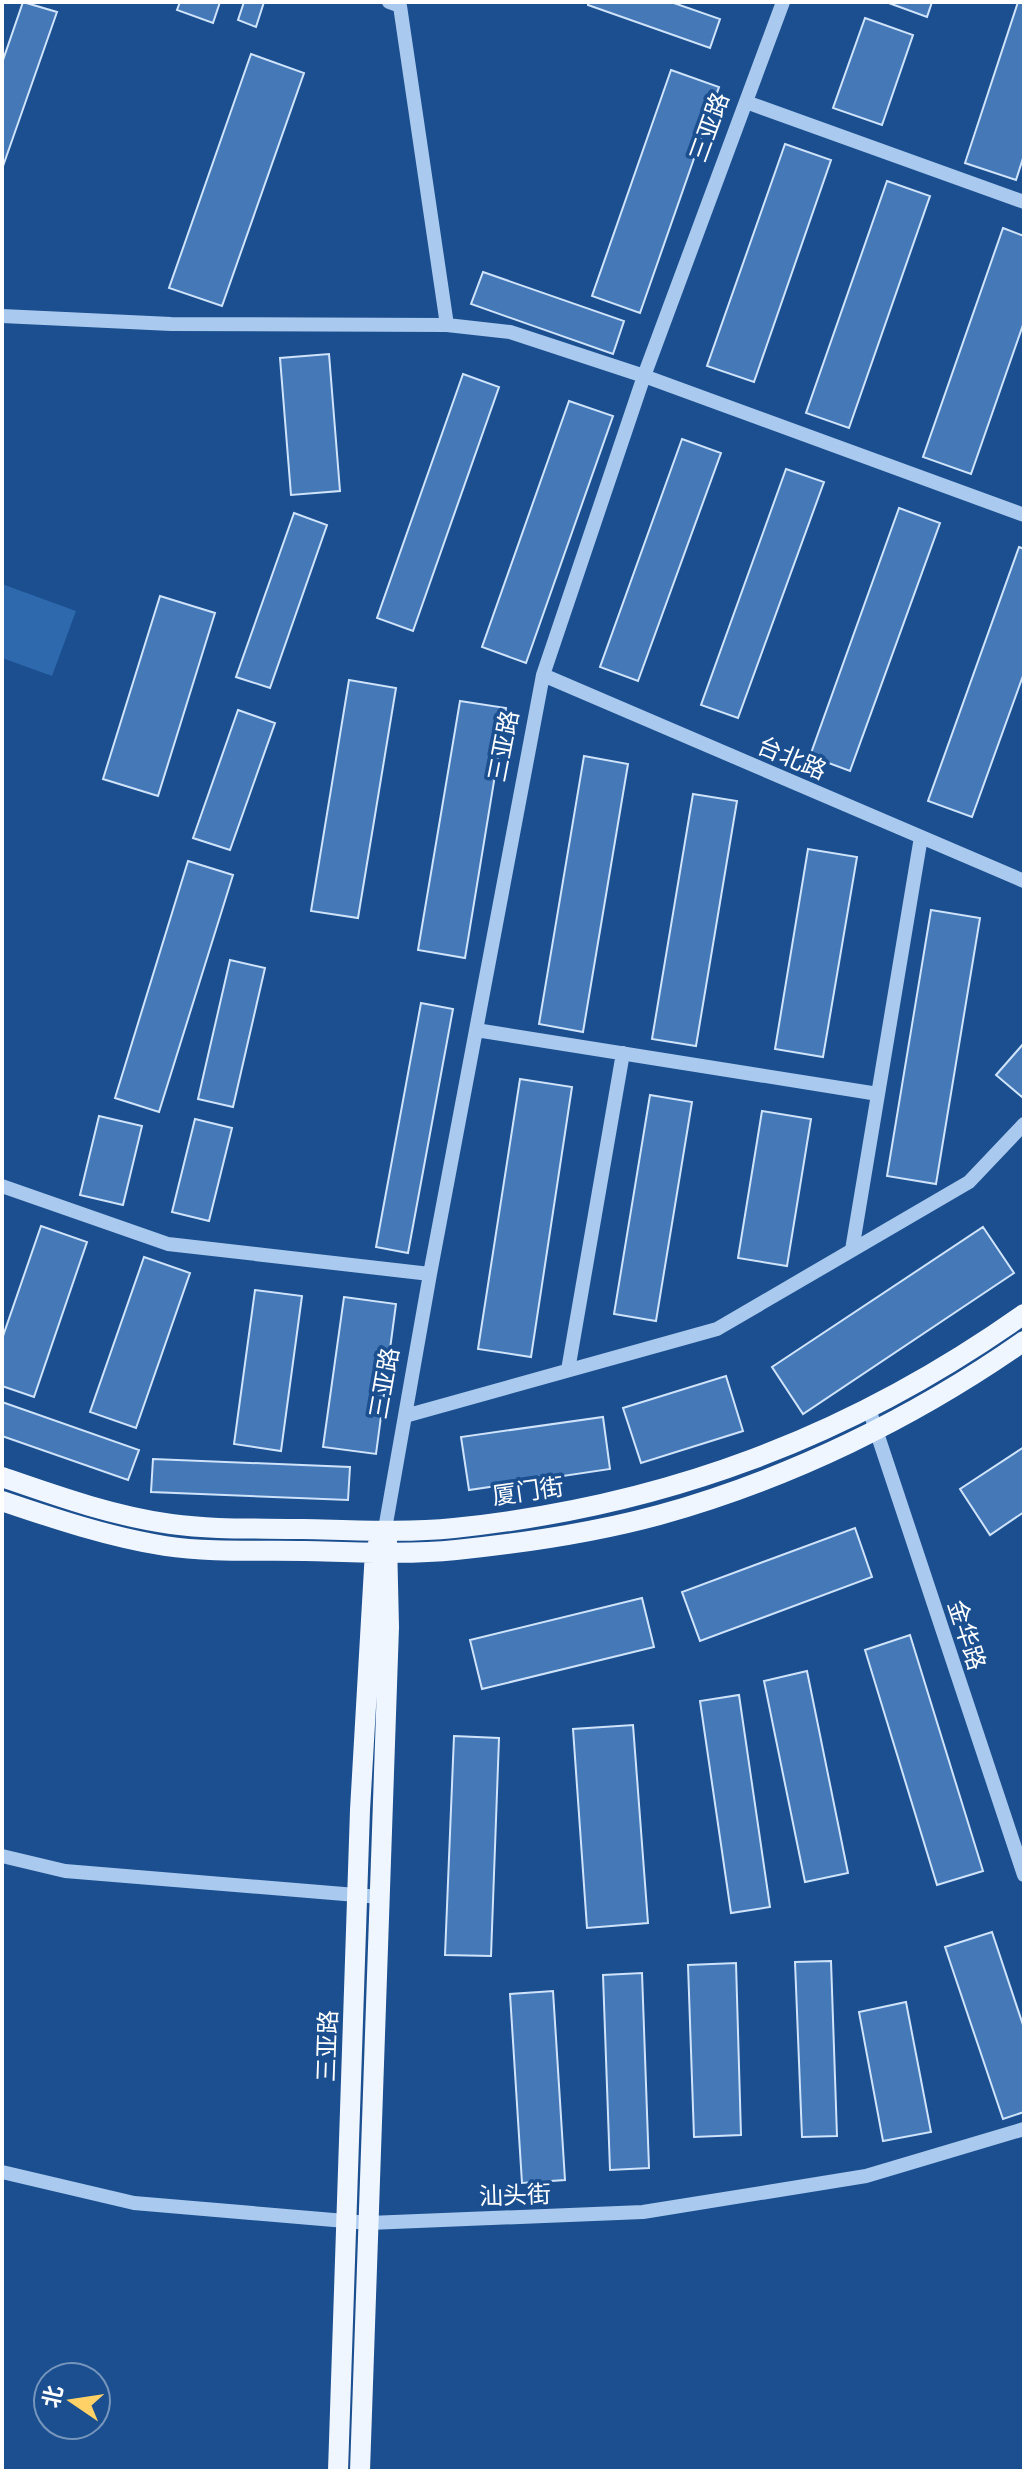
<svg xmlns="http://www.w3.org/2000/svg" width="1026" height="2473" viewBox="0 0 1026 2473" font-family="Cabin,'Noto Sans SC',sans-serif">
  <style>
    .grass { fill: #2e69ad }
    .building { fill: #4478b7; stroke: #cfe3fa; stroke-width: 2 }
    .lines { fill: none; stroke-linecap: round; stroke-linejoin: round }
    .minor { stroke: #a9c9ee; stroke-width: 14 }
    .major { stroke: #f0f6ff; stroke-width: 20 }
    .labels { text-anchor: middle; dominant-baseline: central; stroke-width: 7; stroke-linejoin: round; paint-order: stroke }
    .street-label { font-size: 24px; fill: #fff; stroke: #1b4f8f }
  </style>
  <rect width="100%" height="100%" fill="#1b4f8f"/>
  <path class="grass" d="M2,584L76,611L52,676L2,658Z"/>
  <path class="building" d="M23,2L57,12L2,169V63Z
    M180,2H220L213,23L177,10Z
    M244,2H264L256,27L238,20Z
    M588,2H671L720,19L710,48L588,5Z
    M886,2H932L927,17Z
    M1018,2H1024V155L1016,180L965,163Z
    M865,18L913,35L882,125L833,108Z
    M251,54L304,73L222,306L169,288Z
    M671,70L719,87L640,313L592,296Z
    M785,144L831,160L754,382L707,366Z
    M887,181L930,196L849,428L806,413Z
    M1003,228L1024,236V322L971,474L923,457Z
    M483,272L624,321L613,354L471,304Z
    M329,354L340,491L291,495L280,358Z
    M463,374L499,387L413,631L377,618Z
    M569,401L613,416L526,663L482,647Z
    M682,439L721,453L638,681L600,667Z
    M786,469L824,482L738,718L701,705Z
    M899,508L940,523L850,771L810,756Z
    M294,513L327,525L270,688L236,677Z
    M1019,547L1024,549V673L972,817L928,801Z
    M160,596L215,613L158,796L103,779Z
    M349,680L396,688L358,918L311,911Z
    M460,701L506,708L465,958L418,950Z
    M238,710L275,723L230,850L193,838Z
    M584,756L628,764L583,1032L539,1024Z
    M693,794L737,801L696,1046L652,1039Z
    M808,849L857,857L823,1057L775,1049Z
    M188,861L233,875L159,1112L115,1098Z
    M931,910L980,918L936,1184L887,1176Z
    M230,960L265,968L233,1107L198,1099Z
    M421,1003L453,1009L408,1253L376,1247Z
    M1024,1043V1094L1022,1097L996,1075Z
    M520,1079L572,1087L531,1357L478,1349Z
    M650,1095L692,1102L656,1321L614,1314Z
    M762,1111L811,1119L787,1266L738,1258Z
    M99,1116L142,1126L123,1205L80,1195Z
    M195,1119L232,1128L209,1221L172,1212Z
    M41,1226L87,1242L34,1397L2,1386V1339Z
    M983,1227L1014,1273L803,1414L772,1367Z
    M144,1257L190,1273L136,1428L90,1412Z
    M255,1290L302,1296L281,1451L234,1444Z
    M344,1297L396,1304L376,1454L323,1447Z
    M726,1376L743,1431L641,1463L623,1408Z
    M2,1402L139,1450L128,1480L2,1436Z
    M603,1417L610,1469L469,1490L461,1437Z
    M1024,1447V1512L990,1535L960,1489Z
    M153,1459L350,1467L348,1500L151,1492Z
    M855,1528L872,1577L700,1641L682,1592Z
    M642,1598L654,1647L482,1689L470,1640Z
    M910,1635L983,1871L937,1885L865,1650Z
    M807,1671L848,1873L805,1882L764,1681Z
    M739,1695L770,1907L731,1913L700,1701Z
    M633,1725L648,1923L587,1928L573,1729Z
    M454,1736L499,1738L491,1956L445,1955Z
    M992,1932L1024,2028V2112L1003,2119L945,1947Z
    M831,1961L837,2136L802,2137L795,1962Z
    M736,1963L741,2135L694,2137L688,1965Z
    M642,1973L649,2168L610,2170L603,1975Z
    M553,1991L565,2180L522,2183L510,1994Z
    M906,2002L931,2132L883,2141L859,2012Z"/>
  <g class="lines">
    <path class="minor" d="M389,2L400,6L447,325
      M746,102L1024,202
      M2,316L171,324L447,325L510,332L644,376L1024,515
      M543,675L1024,881
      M476,1030L878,1094
      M2,1186L168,1244L430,1274
      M852,1250L921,837
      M568,1370L623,1053
      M869,1409L1024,1875
      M405,1416L717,1329L969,1182L1024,1124
      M385,1529L430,1274L543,675L644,376L783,2
      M2,1856L65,1871L380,1897
      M2,2172L134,2203L369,2223L643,2212L866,2176L1024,2129"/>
    <path class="major" d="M2,1477C57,1496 113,1516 171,1524C214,1530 259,1528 303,1529C353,1530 405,1533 454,1528C666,1506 850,1437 1024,1314
      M2,1501C55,1519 109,1537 165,1546C211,1553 259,1550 305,1551C354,1552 407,1555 456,1550C524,1543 593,1533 659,1515C789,1479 914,1418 1024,1341
      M338,2471L360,1810L375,1551L380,1540
      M360,2471L389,1627L387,1541"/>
  </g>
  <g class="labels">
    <g class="street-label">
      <text transform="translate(709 127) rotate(-70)">三亚路</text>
      <text transform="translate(503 746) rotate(-79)">三亚路</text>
      <text transform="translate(792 758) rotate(23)">台北路</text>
      <text transform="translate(384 1383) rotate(-80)">三亚路</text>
      <text transform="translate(528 1491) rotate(-8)">厦门街</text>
      <text transform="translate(967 1635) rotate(72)">金华路</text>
      <text transform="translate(327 2046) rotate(-88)">三亚路</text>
      <text transform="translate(515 2195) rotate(-2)">汕头街</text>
    </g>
  </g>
  <rect width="1026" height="2473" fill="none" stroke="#ffffff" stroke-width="8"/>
  <g transform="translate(72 2401) rotate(283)"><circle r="38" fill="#1b4f8f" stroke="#7695bc" stroke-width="2"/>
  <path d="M0-6L14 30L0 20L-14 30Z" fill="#ffd166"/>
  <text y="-12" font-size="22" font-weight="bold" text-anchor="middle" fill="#ffffff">北</text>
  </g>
</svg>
